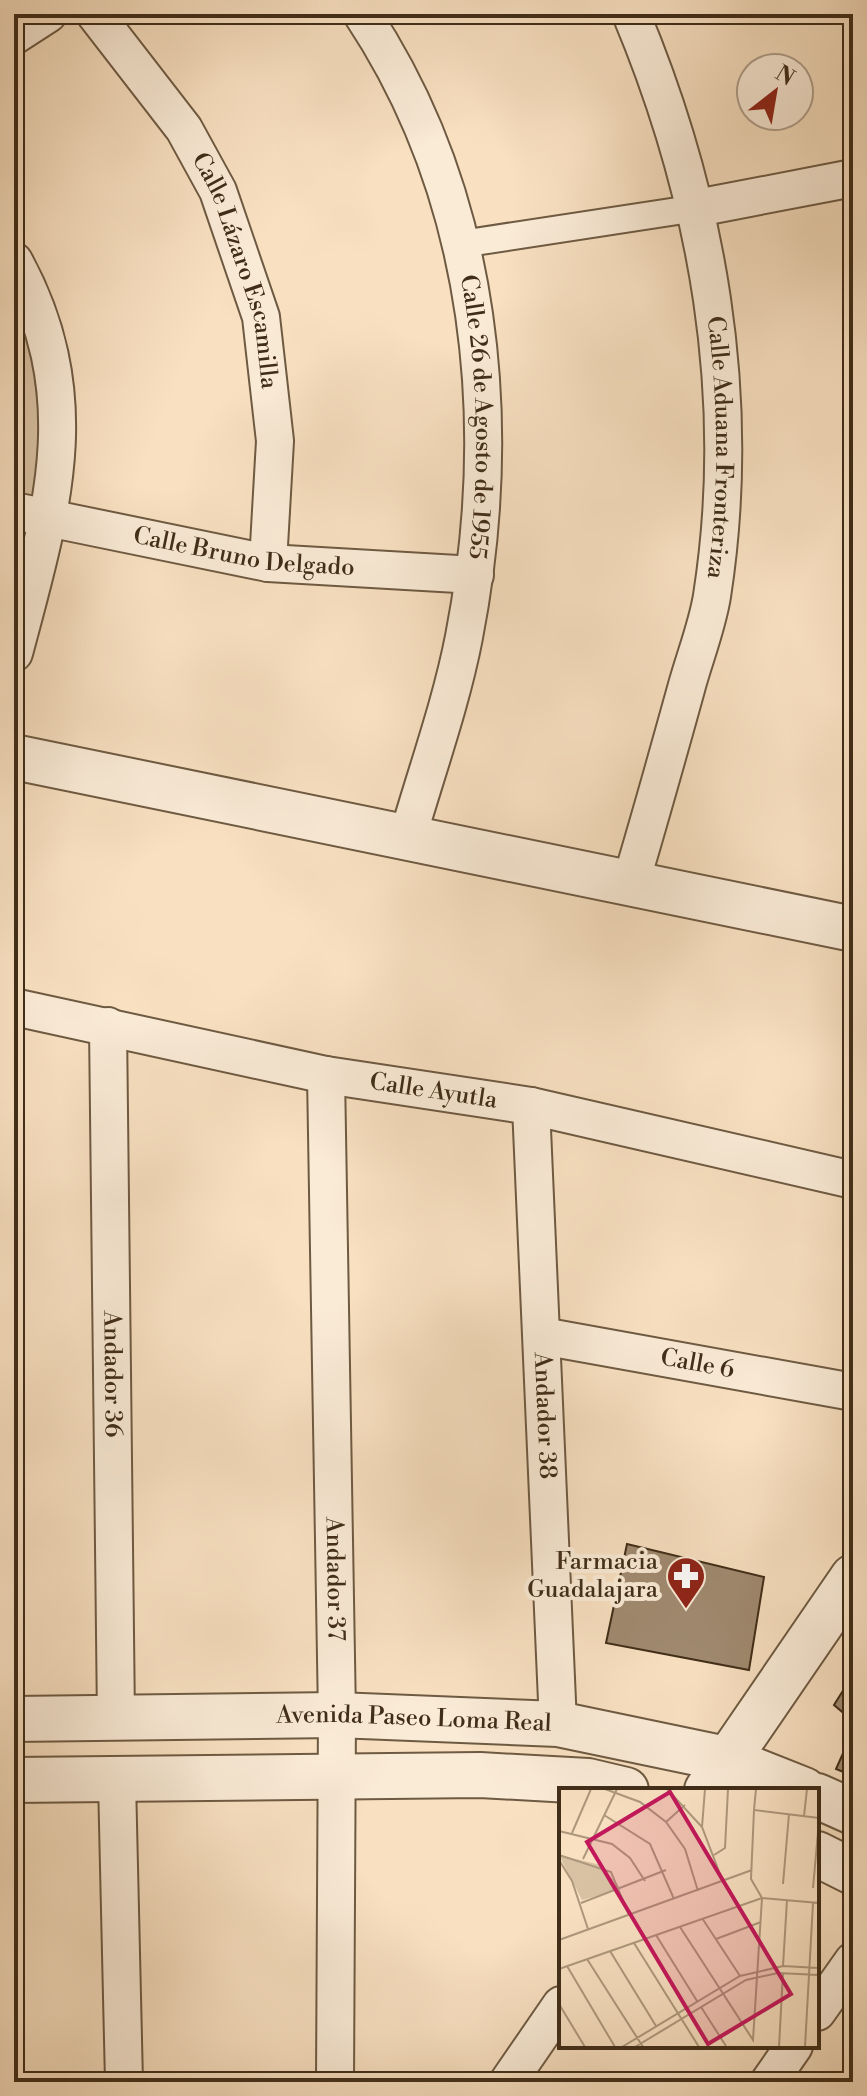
<svg xmlns="http://www.w3.org/2000/svg" width="867" height="2096" viewBox="0 0 867 2096" font-family="'Libre Bodoni',serif">
  <style>
    .green { fill: #d9c2a4; stroke: #8c785e; stroke-width: 2 }
    .building { fill: #a08a70; stroke: #402d18; stroke-width: 2 }
    .lines { fill: none; stroke-linecap: round; stroke-linejoin: round }
    .pedestrian-casing { stroke: #6e5a42; stroke-width: 30 }
    .minor-casing { stroke: #6e5a42; stroke-width: 40 }
    .tertiary-casing { stroke: #6e5a42; stroke-width: 48 }
    .pedestrian { stroke: #faebd7; stroke-width: 26 }
    .minor { stroke: #faebd7; stroke-width: 36 }
    .tertiary { stroke: #faebd7; stroke-width: 44 }
    .labels { text-anchor: middle; dominant-baseline: central; stroke-width: 8; stroke-linejoin: round; paint-order: stroke }
    .street-label { font-size: 24px; fill: #402d18; stroke: #faebd7 }
    .poi-label { font-size: 24px; fill: #402d18; stroke: #faebd7; text-anchor: end }
    .inset-road { fill: none; stroke: #ae987d; stroke-width: 2 }
    .view { fill: #c2185b; fill-opacity: 0.15; stroke: #c2185b; stroke-width: 4 }
    .inset-edge { fill: none; stroke: #402d18; stroke-width: 4 }
  </style>
  <rect width="100%" height="100%" fill="#f8e0c1"/>
  <filter id="stains"><feTurbulence type="fractalNoise" baseFrequency=".0025" numOctaves="4"/><feColorMatrix values="0 0 0 0 .2 0 0 0 0 .09 0 0 0 0 .02 0 0 0 .5 -.17"/></filter>
  <radialGradient id="worn" r=".72"><stop offset=".6" stop-color="#630" stop-opacity="0"/><stop offset="1" stop-color="#630" stop-opacity=".3"/></radialGradient>
  <path class="green" d="M14,261L24,280L50,512L14,502Z"/>
  <path class="building" d="M627,1544L764,1577L749,1670L606,1643Z
    M849,1681L853,1683V1721L834,1705Z
    M853,1731V1776L836,1769Z"/>
  <g class="lines">
    <g class="pedestrian-casing">
      <path id="pedestrian" d="M461,244L697,208"/>
    </g>
    <g class="minor-casing">
      <g id="minor">
        <path id="s1" d="M95,14L184,129L218,191L261,317L275,441L268,563"/>
        <path id="s2" d="M362,14C484,198 505,425 464,637C451,704 427,770 408,836"/>
        <path id="s3" d="M631,14C708,198 743,397 712,596C707,627 694,659 686,689C668,754 650,818 631,882"/>
        <path d="M14,36L48,14"/>
        <path d="M697,208L853,178"/>
        <path d="M14,261C89,398 51,513 14,653"/>
        <path id="s4" d="M14,511L268,563L475,575"/>
        <path id="s5" d="M14,1007L326,1075L531,1106L853,1180"/>
        <path id="s6" d="M108,1026L116,1719"/>
        <path id="s7" d="M326,1075L337,1715L335,2082"/>
        <path id="s8" d="M531,1106L558,1724"/>
        <path id="s9" d="M542,1336L853,1392"/>
        <path d="M117,1781L124,2082"/>
        <path d="M817,2012L853,1961"/>
        <path d="M508,2082L561,2005"/>
        <path d="M769,2082L794,2046"/>
      </g>
    </g>
    <g class="tertiary-casing">
      <g id="tertiary">
        <path d="M14,757L853,929"/>
        <path id="s10" d="M14,1719L337,1715L558,1724L726,1759L804,1790"/>
        <path d="M14,1780L480,1775L588,1781L626,1790"/>
        <path d="M707,1790L853,1577"/>
        <path d="M817,1796L853,1812"/>
        <path d="M817,1854L853,1872"/>
      </g>
    </g>
    <use href="#pedestrian" class="pedestrian"/>
    <use href="#minor" class="minor"/>
    <use href="#tertiary" class="tertiary"/>
  </g>
  <defs>
    <g id="pharmacy-pin" transform="scale(2)"><path d="M0 17L-7.5 6A9.5 9.5 0 1 1 7.5 6Z" fill="#8f2418" stroke="#faebd7"/><path d="M-2-6h4v4h4v4h-4v4h-4v-4h-4v-4h4Z" fill="#fff"/></g>
  </defs>
  <g fill-rule="evenodd">
    <use href="#pharmacy-pin" x="686" y="1576"/>
  </g>
  <g class="labels">
    <g class="street-label">
      <text stroke="none"><textPath href="#s1" startOffset="298">Calle Lázaro Escamilla</textPath></text>
      <text stroke="none"><textPath href="#s2" startOffset="426">Calle 26 de Agosto de 1955</textPath></text>
      <text stroke="none"><textPath href="#s3" startOffset="446">Calle Aduana Fronteriza</textPath></text>
      <text stroke="none"><textPath href="#s4" startOffset="234">Calle Bruno Delgado</textPath></text>
      <text stroke="none"><textPath href="#s5" startOffset="428">Calle Ayutla</textPath></text>
      <text stroke="none"><textPath href="#s9" startOffset="158">Calle 6</textPath></text>
      <text stroke="none"><textPath href="#s6" startOffset="348">Andador 36</textPath></text>
      <text stroke="none"><textPath href="#s8" startOffset="310">Andador 38</textPath></text>
      <text stroke="none"><textPath href="#s7" startOffset="504">Andador 37</textPath></text>
      <text stroke="none"><textPath href="#s10" startOffset="400">Avenida Paseo Loma Real</textPath></text>
    </g>
    <g class="poi-label">
      <text x="658" y="1562">Farmacia<tspan x="658" dy="28">Guadalajara</tspan></text>
    </g>
  </g>
  <g transform="translate(559 1788)">
    <rect width="260" height="260" fill="#f8e0c1"/>
    <path d="M0,67L42,77L62,101L23,112Z" fill="#d9c2a4"/>
    <path class="inset-road" d="M46,1L81,14L107,34L126,61L139,103M108,1L143,39L164,94M197,1L195,22L260,30M195,22L192,91L203,110M45,27L91,56L115,111M245,28L248,1M107,34L126,17M143,39L146,1M0,43L53,56L71,70L86,93M13,45L32,1M0,67L52,84L70,127M155,67L166,60L169,1M24,71L58,1M0,72L13,93L29,141M224,96L230,26M254,100L260,33M22,115L107,82M143,130L181,188M121,139L194,252L203,110M97,147L138,213M157,151L202,134M0,152L193,82M75,155L140,259M51,163L97,238M28,171L84,259M8,178L56,259M224,178L228,112M0,181L203,110L260,115M0,216L26,259M142,219L167,258M63,259L181,188L224,178L260,180M76,259L187,192L219,185L260,187M220,259L224,185M246,259L254,115"/>
    <path class="view" d="M111,4L232,206L149,256L28,54Z"/>
    <rect width="260" height="260" class="inset-edge"/>
  </g>
  <rect width="867" height="2096" fill="none" stroke="#f8e0c1" stroke-width="48"/>
  <rect x="16" y="16" width="835" height="2064" fill="none" stroke="#402d18" stroke-width="4"/>
  <rect x="24" y="24" width="819" height="2048" fill="none" stroke="#402d18" stroke-width="2"/>
  <g transform="translate(775 92) rotate(31)"><circle r="38" fill="#faebd7" stroke="#b09f8b" stroke-width="2"/>
  <path d="M0-6L14 30L0 20L-14 30Z" fill="#8f2418"/>
  <text y="-12" font-size="22" font-weight="bold" text-anchor="middle" fill="#402d18">N</text>
  </g>
  <rect width="100%" height="100%" filter="url(#stains)"/>
  <rect width="100%" height="100%" fill="url(#worn)"/>
</svg>
